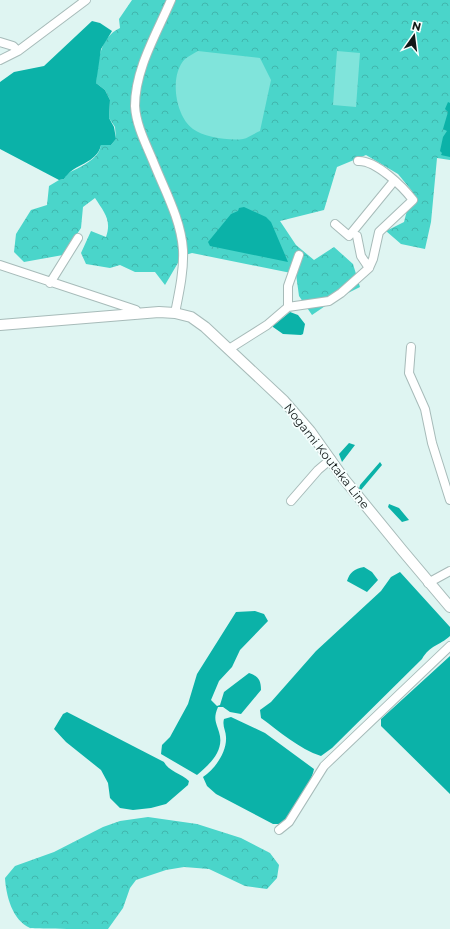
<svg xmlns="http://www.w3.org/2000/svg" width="450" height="929" viewBox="0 0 450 929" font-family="Montserrat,sans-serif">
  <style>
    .forest { fill: url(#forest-crowns) }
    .park { fill: #80e4db }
    .water { fill: #0bb2a8 }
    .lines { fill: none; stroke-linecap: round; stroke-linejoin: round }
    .minor-casing { stroke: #a7bbb9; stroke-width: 10 }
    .major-casing { stroke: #a7bbb9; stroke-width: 12 }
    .minor { stroke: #fff; stroke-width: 8 }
    .major { stroke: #fff; stroke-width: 10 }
    .labels { text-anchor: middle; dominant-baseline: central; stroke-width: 3.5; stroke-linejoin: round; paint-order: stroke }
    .street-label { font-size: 12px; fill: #111818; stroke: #f6fffe }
  </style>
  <defs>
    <pattern id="forest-crowns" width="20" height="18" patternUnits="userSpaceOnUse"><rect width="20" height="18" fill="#4ad5ca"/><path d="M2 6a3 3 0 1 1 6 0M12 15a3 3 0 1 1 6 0" fill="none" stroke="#40b6ad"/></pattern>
  </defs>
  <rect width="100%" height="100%" fill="#dff5f2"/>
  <path class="forest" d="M132,0H450V160L437,158L431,222L425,249L401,244L386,231L404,222L412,191L398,174L366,155L337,167L324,210L280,221L296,245L314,260L334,247L353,264L360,287L334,300L312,315L299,296L296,274L192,253L182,256L165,285L155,272H135L120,265L110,268L86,264L81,253L91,231L106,237C112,220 104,212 95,198L83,207L81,228L63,255L24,262L14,252L16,234L31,210L47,205L49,186L59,180L64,179L67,174C79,167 99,160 101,145H111L116,139L115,127L109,118L110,100L105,90L96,83C98,62 99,38 120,28L119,19Z
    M148,817L197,824L241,838L270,853L279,865L277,878L267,889L245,886L209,869L184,867L166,870L136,880L130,888L123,908L108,929C96,929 37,929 30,928C12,920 6,895 5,878L15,866L54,852L103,827L120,821Z"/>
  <path class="park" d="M198,51L260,58L271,80L260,131C255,133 248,138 243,139C230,141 203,137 193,129C175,116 169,75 185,59C189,56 194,53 198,51Z
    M337,51L360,53L356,107L333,105Z"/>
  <path class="water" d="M92,21L100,23L112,31L101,49L96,83L105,90L110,100L109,118L114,127L116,139L111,145H101C97,164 74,163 64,179L59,180L0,149V82L14,72L44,66Z
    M448,102L450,103V157L441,155L442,153L440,151L443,137L447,131L443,129L448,112L445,109Z
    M244,207L266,217L271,222L288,262L210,246L208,242L231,214L238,211L239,208Z
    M290,312L298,315L305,324L303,334L301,335L283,334L273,327V326Z
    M349,443L355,445L342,462L339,454Z
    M380,462L382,465L361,490L359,489L360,485Z
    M389,504L399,508L409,520L402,522L388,507Z
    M364,567L372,572L378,580L367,592L347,581C350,572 354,569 364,567Z
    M400,572L450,627V636C439,646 430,645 422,659L332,748L321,756C299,749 279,731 261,718L260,710L271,702L316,651L381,591L391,577Z
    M255,611L264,614L268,621L240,650L232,667L219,681L211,700L217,706L220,705L224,692L249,673C258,676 261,680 261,690L241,714L230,712L223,707H218C213,719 216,722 219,732C225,750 210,764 197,775L161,754L162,745L170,737L188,704L197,674L236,612Z
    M450,656V794L381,726V719Z
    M67,712L164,762C168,771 182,774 189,781L188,785L166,804L151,808L133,810L120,808L110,798L108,783L101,770L66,742L54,729L63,714Z
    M231,717L265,733L314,769C312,781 293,817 283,823C280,824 276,824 273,824L216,794L207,786L203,777C215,769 227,752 226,737C226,731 222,726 224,719Z"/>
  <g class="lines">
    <g class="minor-casing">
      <path id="minor" d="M171,0C157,33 135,69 135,106C136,125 146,144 153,161C164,189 181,219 183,250C184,271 179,293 175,313
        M0,42L13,46L18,51
        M0,60L18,51L86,0
        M335,224L349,236L394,181
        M357,236L361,256L369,268
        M0,265L136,310L138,314
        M50,283L78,238
        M288,307V286L299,255
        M411,347L409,373L425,409L432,443L450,500
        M229,349L267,325L288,307L329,301L341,293L369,268L373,259L379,232L413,200C403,187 376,160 358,161
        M291,501L318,470L331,459
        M428,583L450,571
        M279,830L289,822L324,766L450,646"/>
    </g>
    <g class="major-casing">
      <path id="major" d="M0,325L159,312L175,313L191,317L205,327L284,401L310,431L344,479L402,550L450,607"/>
    </g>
    <use href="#minor" class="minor"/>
    <use href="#major" class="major"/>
  </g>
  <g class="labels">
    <g class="street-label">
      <text transform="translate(327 456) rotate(52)">Nogami Koutaka Line</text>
    </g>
  </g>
  <g transform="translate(414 36) rotate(14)" stroke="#f6fffe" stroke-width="3" paint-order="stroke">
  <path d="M0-3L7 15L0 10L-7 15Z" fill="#111818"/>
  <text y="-6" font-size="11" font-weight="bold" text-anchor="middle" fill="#111818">N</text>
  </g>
</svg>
